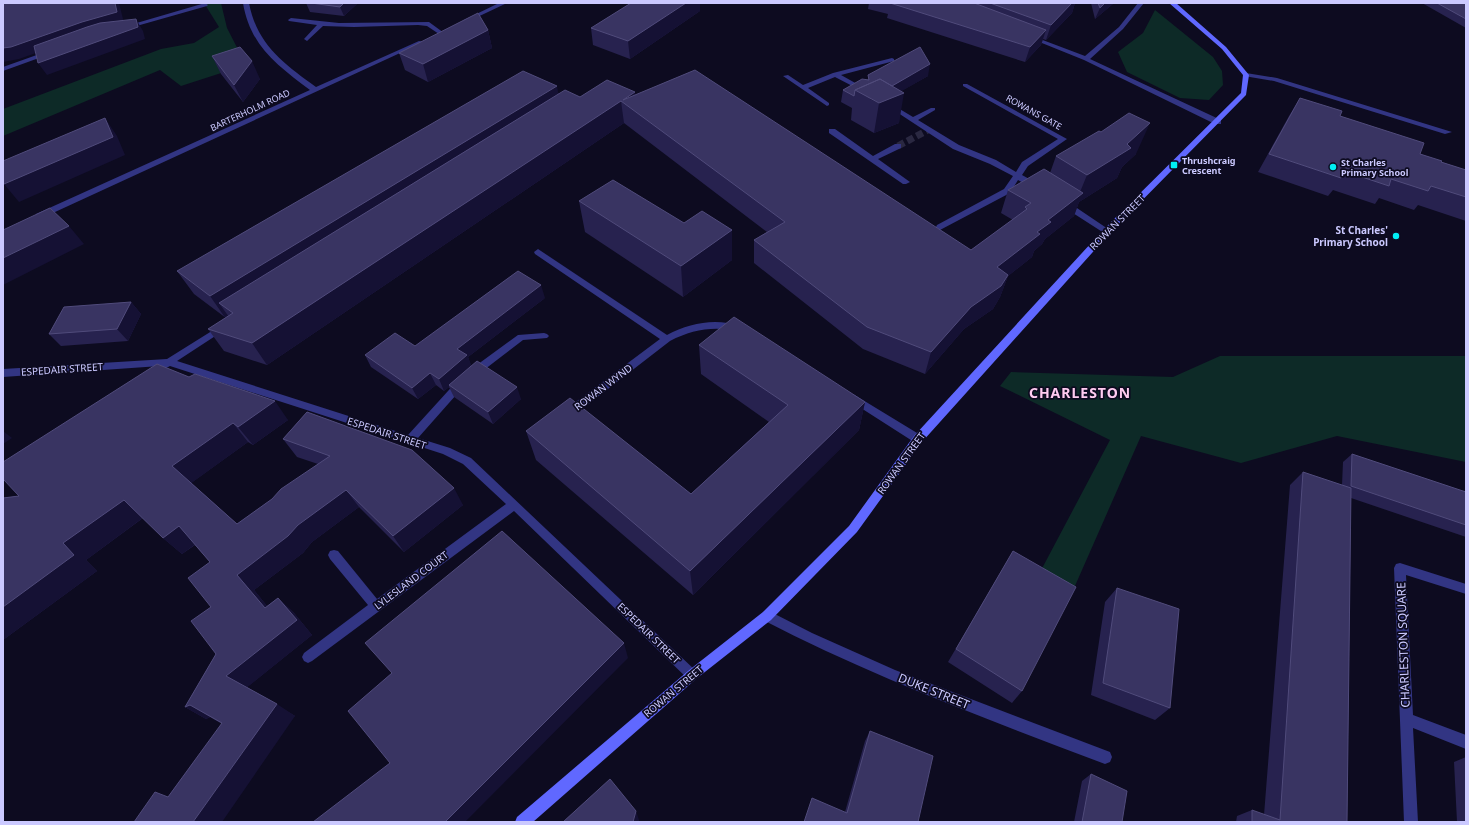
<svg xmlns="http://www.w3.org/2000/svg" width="1469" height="825" viewBox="0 0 1469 825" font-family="'Noto Sans',sans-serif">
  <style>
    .green { fill: #0d2a27 }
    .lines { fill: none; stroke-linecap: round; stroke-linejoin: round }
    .street-tunnel { stroke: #2a2841; stroke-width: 7; stroke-dasharray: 7 3.5; stroke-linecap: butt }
    .street { fill: #323583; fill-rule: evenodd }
    .secondary { fill: #6068ff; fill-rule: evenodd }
    .wall { fill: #27224f }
    .shaded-wall { fill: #151134 }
    .building { fill: #393462; stroke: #504b7b }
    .poi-dot { fill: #00eff4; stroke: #0d0b20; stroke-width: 1.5 }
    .labels { text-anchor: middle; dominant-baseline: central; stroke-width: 3.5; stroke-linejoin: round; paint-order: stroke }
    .far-street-label { font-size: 9px; fill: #cbc9ff; stroke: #0d0b20 }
    .far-poi-label { font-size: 9px; font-weight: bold; fill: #cbc9ff; stroke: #0d0b20; text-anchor: start }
    .street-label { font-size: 10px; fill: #cbc9ff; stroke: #0d0b20 }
    .poi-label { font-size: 10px; font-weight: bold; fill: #cbc9ff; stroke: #0d0b20; text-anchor: end }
    .near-street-label { font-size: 12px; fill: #cbc9ff; stroke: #0d0b20 }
    .district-label { font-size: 14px; font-weight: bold; letter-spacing: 1px; fill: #ffcbf0; stroke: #0d0b20 }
  </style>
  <rect width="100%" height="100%" fill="#0d0b20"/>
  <path class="green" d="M204,3H221L227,28L246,65L181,86L160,70L3,136V109L161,49L194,43L219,27Z
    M1155,10L1213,57L1222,71L1223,85L1209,100L1180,98L1127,72L1118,52L1143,33Z
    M1220,356H1466V462L1337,436L1241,463L1141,436L1071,595L1038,576L1110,440L1000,386L1011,372L1173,377Z"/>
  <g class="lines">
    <path class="street-tunnel" d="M898,146L928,130"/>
    <path class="street" d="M205,3L208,5L207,6L126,29L123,27Z
      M243,3H249C257,45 284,64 316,87L419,41L424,42L42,218H36V214L310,90C278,66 250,46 243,3Z
      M499,3H507L469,21L464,20Z
      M1138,3H1144L1123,29L1090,59L1221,120V124H1215L1084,60L1027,37L1032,36L1085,56L1119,27Z
      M291,18L339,23L429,22L444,33L439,34L427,26L418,25L354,27L323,26L307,41L304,39L317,25L289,21L288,20Z
      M48,51L50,52V54L3,71V67Z
      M892,58L894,59V61L841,75L866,89V91H862L835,77L808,88L829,103V105L827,106L783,76L788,75L803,85L833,73Z
      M1246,73L1277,78L1452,132L1445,134L1274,81L1244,76L1243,75Z
      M963,84H967L1067,139L1028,166L1022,175L1040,185V189H1034L1018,180L1010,193L940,230L936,227L937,225L1004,189L1013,176L990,164L953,149L889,107V105H893L913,117L931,108H935V110L918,120L959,145L996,160L1016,172L1022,162L1058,139L963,86Z
      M829,129H835L873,156L895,144H901V148L878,159L910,182L906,184H903L829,133Z
      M1062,202H1068L1111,231L1107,234L1104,233L1062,206Z
      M538,249L667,335C690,323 715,318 740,326L742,328L737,331C712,326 692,330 670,341L573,416H565L564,413L565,410L660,339L535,254L534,252Z
      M223,324L226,325L228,327L226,329L177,361L408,435L458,380H464L466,383L464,386L418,438L450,448L471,458L696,671L698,675L696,679L692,681L688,679L514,511L312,661L308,663L304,661L302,657L304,653L368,605L330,559L328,555L330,551L334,550L338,551L377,599L506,504L463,464L443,454L170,366L164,369L160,366L3,377V369L167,359Z
      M544,333L547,334L549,336L547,338L523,340L476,376H470L468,373L470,370L518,335Z
      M853,394L922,436L923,439L922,442H914L850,401L848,398L850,395Z
      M1400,563L1466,584V594L1406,575L1413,715L1466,735V749L1413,728L1418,822H1404L1394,568L1396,564Z
      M767,610L812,633L895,670L1110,752L1112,757L1110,762L1105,764C989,720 873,677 763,620L761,616L763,612Z"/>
    <path class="secondary" d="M1169,3H1176L1226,47L1249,75L1246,95L1110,233L922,442L857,532L771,620L696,679L533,822H515L517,817L688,671L763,612L849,526L914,436L1104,229L1241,93L1243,75L1222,49Z"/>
  </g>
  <path class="wall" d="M306,3H358L344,16L310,12Z
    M869,3H1075L1072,13L1046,40L1043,39L1041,45L1025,62L887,18L888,14L868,9Z
    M1091,3H1114L1095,19Z
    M1422,3H1466V28Z
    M700,11L630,59L593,45L591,28Z
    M488,30L492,48L428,82L405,70L399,53Z
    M212,56L260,79L243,102L221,74Z
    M868,75L928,76L901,91L899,123L874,133L851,120L852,108L841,102L843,90L868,80Z
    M635,92V95L971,250L1013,220L1001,213L1008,190L1050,173L1056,156L1136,154L1122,167L1117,178L1079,202L1074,216L1045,239L1042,244L1034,251L1032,257L1008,276L1000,297L993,309L964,329L925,374L863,349L754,263V240L767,232L624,123L267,365L224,351L208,329L226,318L194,294L177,271L559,93L580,97Z
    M1300,98L1420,154L1441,162L1466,170V221L1418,205L1414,210L1379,198L1375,204L1333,190L1328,196L1258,172L1289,116Z
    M579,201L684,223L732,230V260L683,297L585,232Z
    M545,298L468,357L471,366L521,399L493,424L454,397L449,387L444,391L436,385L418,399L371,367L365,355L415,346Z
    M131,302L141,314L128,341L61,346L49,334Z
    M699,345L865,402L859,430L693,595L536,460L526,431L691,494L769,422L701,374Z
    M157,364L288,420L253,445L248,442L191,483L237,524L272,499L318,464L297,457L283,439L307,412L463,505L404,552L359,507L312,542L303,553L254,590L267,606L278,598L294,613L312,635L247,687L295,716L168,797L222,724L210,717L206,719L185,707L216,654L211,607L210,562L195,545L182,554L163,538L143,518L86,560L97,571L3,640V498L19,496Z
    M1352,454L1466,492V537L1351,498L1347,822H1236L1237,816L1252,810L1264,815L1290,485L1303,472L1342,485L1343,462Z
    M1013,551L1022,691L1012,703L948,662Z
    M1117,588L1170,708L1155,720L1091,695L1105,602Z
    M870,731L918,822H804L845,812L865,741Z
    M1466,757V822H1457L1454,762Z
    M1091,774L1122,822H1074L1082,781Z"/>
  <path class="shaded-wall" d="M115,3H119L124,23L89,34L19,59L3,62V48Z
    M344,3H358L344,16L340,7Z
    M686,3H700V11L630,59L628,41Z
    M1072,3H1075L1072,13L1046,40L1051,25Z
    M1105,3H1114L1095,19L1100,8Z
    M136,19L143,31L145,39L47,75L38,63Z
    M488,30L492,48L428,82L423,64Z
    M1046,30L1041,45L1025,62L1030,47Z
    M252,61L260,79L243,102L234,85Z
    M930,64L928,76L888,99L904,93L899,123L874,133L879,103L870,99Z
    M557,86L561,109L219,303L229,317L226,319L210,296Z
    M635,92L637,113L623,100Z
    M621,101L624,123L267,365L252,343Z
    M105,118L117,136L125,155L19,202L4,184Z
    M1150,123L1136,154L1122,167L1117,178L1079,202L1074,216L1045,239L1042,244L1034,251L1032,257L1008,276L1000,297L993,309L964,329L925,374L931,352L997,267L1037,232L1048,220L1078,197L1087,175L1127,144Z
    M69,226L84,244L3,285V258Z
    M732,230V260L683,297L681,266Z
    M541,285L545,298L468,357L472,367L449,385V387L444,391L439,379L457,349Z
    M131,302L141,314L128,341L117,329Z
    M430,373L436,385L418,399L412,388Z
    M517,387L521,399L493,424L488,412Z
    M275,401L288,420L253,445L238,427Z
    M865,402L859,430L693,595L690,571Z
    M233,423L248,442L190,484L172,466Z
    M3,431L12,438L3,444Z
    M454,488L463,505L404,552L393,536Z
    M346,490L359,507L312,542L303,553L254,590L281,623L265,608L237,575L298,525Z
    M124,500L144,517L86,560L97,571L3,640V607L63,543Z
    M179,526L197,543L182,554L163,538Z
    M278,598L294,613L312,635L245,689L226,676Z
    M624,643L628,658L465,822H445Z
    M277,704L295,716L222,822H193Z
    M190,705L210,717L206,719L185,707Z
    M636,811L639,820V822H633Z"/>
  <path class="building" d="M3,3H115L117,12L82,22L11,47L3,48Z
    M311,3H344L340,7Z
    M631,3H686L628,41L591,28Z
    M890,3H974L1046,30L1030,47Z
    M990,3H1072L1051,25Z
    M1098,3H1105L1100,8Z
    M1437,3H1466V19Z
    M478,13L488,30L423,64L399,53Z
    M136,19L138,27L38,63L34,46L87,27L100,23Z
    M240,47L252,61L234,85L212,56Z
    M920,47L930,64L892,86L880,79L855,90L854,96L843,90L862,79L869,80L868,75Z
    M695,70L971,250L1027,209L1025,207L1031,203L1008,190L1044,169L1083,193L1048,220L1051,222L1037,232L1040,234L997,267L1008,275L1001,286L971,307L931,352L867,327L754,240L785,222L621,101L252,343L208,329L233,313L219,303L565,90L580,97L607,80L635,92L623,100Z
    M523,71L557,86L210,296L177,271Z
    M880,79L904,93L879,103L855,90Z
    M1300,98L1342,111L1340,116L1424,143L1420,154L1442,161L1441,162L1466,170V197L1431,186L1428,191L1391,179L1389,186L1344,171L1341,178L1269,154Z
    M1129,113L1150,123L1127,144L1131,148L1087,175L1056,156L1099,131L1101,132Z
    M105,118L113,137L4,184L3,183V161Z
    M613,180L684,223L702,211L732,230L681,266L579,201Z
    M50,208L69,226L3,258V230Z
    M518,271L541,285L457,349L467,355L439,379L430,373L412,388L365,355L395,333L415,346Z
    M131,302L117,329L49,334L64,307Z
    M734,317L865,402L690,571L526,431L570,398L691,494L788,405L699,345Z
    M477,361L517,387L488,412L449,385Z
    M157,364L189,377L195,374L275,401L238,427L233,423L172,466L237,524L272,499L281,489L330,456L283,439L307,412L412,450L454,488L393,536L346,490L298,525L288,536L237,575L265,608L278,598L297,620L226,676L277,704L193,822H134L155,792L168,797L222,723L190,705L185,707L216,654L191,621L211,607L188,578L210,562L179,526L163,538L124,500L63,543L74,555L3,607V498L19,496L3,479V462Z
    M1352,454L1466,492V525L1351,486Z
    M1303,472L1351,488L1347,822H1252V810L1280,820Z
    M502,531L624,643L445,822H313L390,763L348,711L392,673L365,643Z
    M1013,551L1076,587L1022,691L956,649Z
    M1117,588L1179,609L1170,708L1103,683Z
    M870,731L933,756L918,822H804L812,798L847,813Z
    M1091,774L1127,791L1122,822H1082Z
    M610,779L636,811L633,822H563Z"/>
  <g class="poi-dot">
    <rect x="1170" y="161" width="8" height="8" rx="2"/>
    <circle cx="1333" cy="167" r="4"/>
    <circle cx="1396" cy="236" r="4"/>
  </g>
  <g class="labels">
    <g class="far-street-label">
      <text transform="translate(250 110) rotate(-25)">BARTERHOLM ROAD</text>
      <text transform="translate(1034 112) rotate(29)">ROWANS GATE</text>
    </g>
    <g class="far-poi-label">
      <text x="1182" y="160">Thrushcraig<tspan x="1182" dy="10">Crescent</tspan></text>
      <text x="1341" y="162">St Charles<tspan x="1341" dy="10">Primary School</tspan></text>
    </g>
    <g class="street-label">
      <text transform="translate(1117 222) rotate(-45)">ROWAN STREET</text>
      <text transform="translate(62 369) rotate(-4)">ESPEDAIR STREET</text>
      <text transform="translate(603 387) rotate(-37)">ROWAN WYND</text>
      <text transform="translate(387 433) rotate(18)">ESPEDAIR STREET</text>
      <text transform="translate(901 463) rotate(-54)">ROWAN STREET</text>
      <text transform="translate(411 580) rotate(-37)">LYLESLAND COURT</text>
      <text transform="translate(649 633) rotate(44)">ESPEDAIR STREET</text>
      <text transform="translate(673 691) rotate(-40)">ROWAN STREET</text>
    </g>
    <g class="poi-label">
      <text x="1388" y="230">St Charles'<tspan x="1388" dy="12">Primary School</tspan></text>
    </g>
    <g class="near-street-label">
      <text transform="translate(1403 645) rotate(-92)">CHARLESTON SQUARE</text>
      <text transform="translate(934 691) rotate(22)">DUKE STREET</text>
    </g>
    <g class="district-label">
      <text x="1080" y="392">CHARLESTON</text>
    </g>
  </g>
  <rect width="1469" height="825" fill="none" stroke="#cbc9ff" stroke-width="8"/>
</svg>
